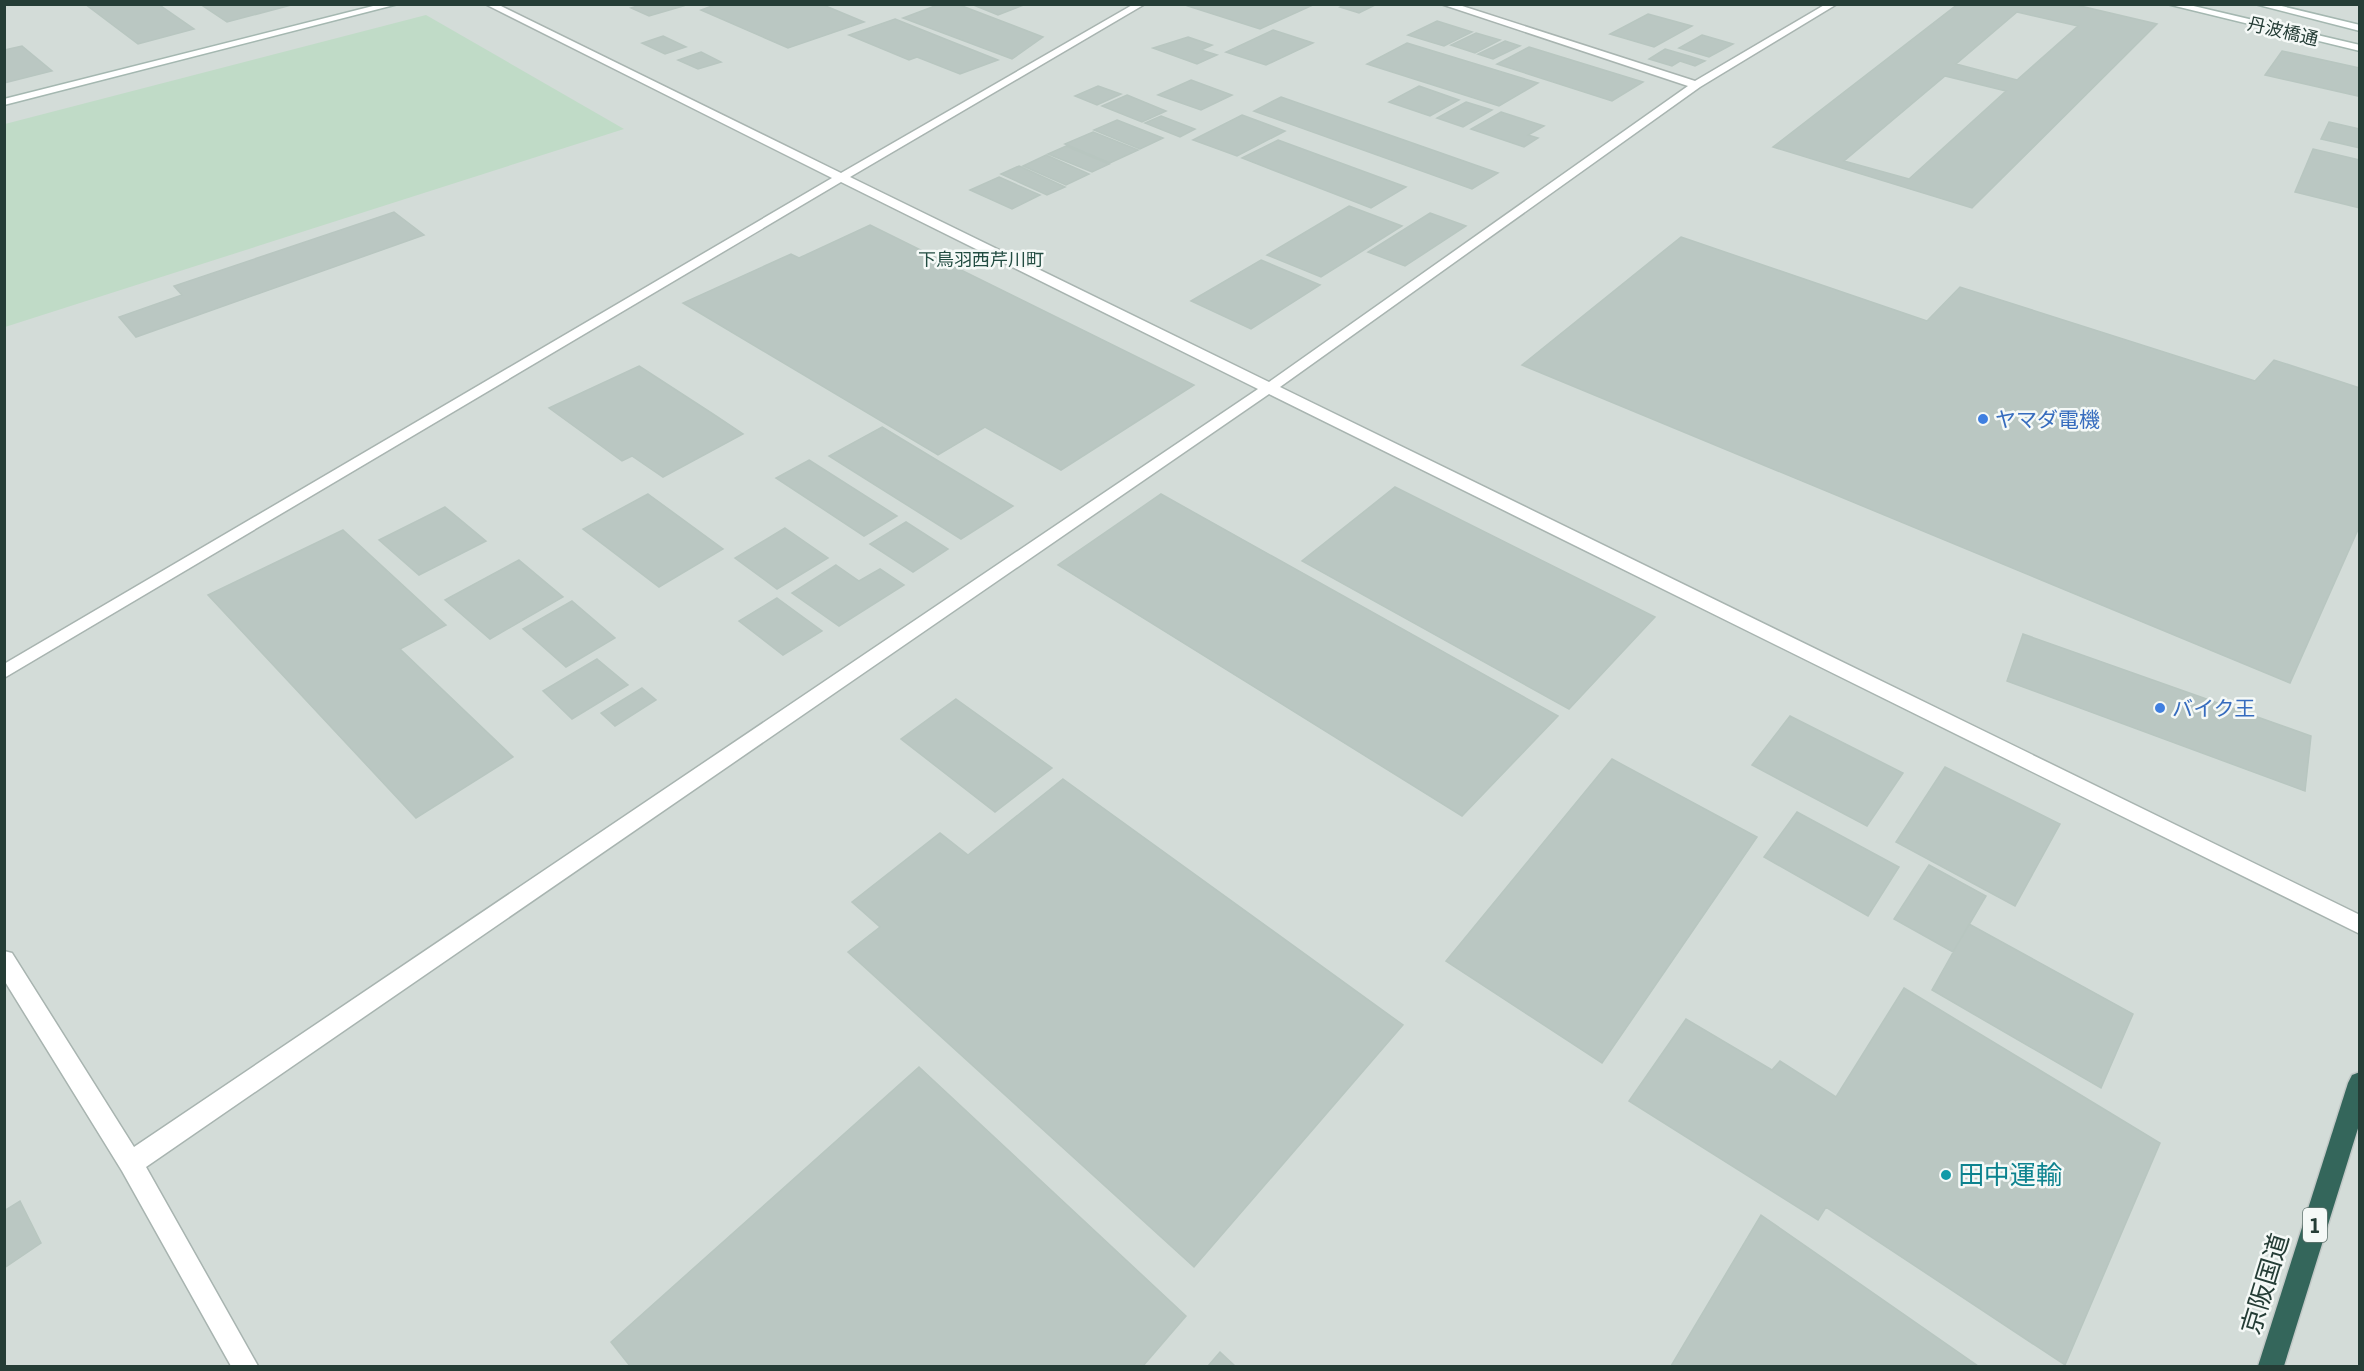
<svg xmlns="http://www.w3.org/2000/svg" width="2364" height="1371" viewBox="0 0 2364 1371" font-family="'Asap Condensed','Noto Sans JP',sans-serif">
  <style>
    .built { fill: #d3dcd8 }
    .green { fill: #c0dbc7 }
    .building { fill: #bac7c2; stroke: #b8c6c0; stroke-width: 1.5; fill-rule: evenodd }
    .lines { fill: none; stroke-linecap: round; stroke-linejoin: round }
    .street-casing { stroke: #a8b4b0; stroke-width: 3 }
    .secondary-casing { stroke: #a4b7b0; stroke-width: 3 }
    .highway-casing { stroke: #c2c9c7; stroke-width: 3 }
    .street { fill: #fff; fill-rule: evenodd }
    .secondary { fill: #fff; fill-rule: evenodd }
    .highway { fill: #34665b; fill-rule: evenodd }
    .shop-dot { fill: #3f7fe0; stroke: #f5f9f7; stroke-width: 2 }
    .culture-dot { fill: #0f9aa8; stroke: #f5f9f7; stroke-width: 2 }
    .labels { text-anchor: middle; dominant-baseline: central; stroke-width: 5; stroke-linejoin: round; paint-order: stroke }
    .far-street-label { font-size: 18px; fill: #253d36; stroke: #f5f9f7 }
    .far-neighbourhood-label { font-size: 18px; fill: #234d42; stroke: #f5f9f7 }
    .shield { fill: #f5f9f7; stroke: #637570; stroke-width: 1.5 }
    .shield-label { font-size: 20px; font-weight: bold; fill: #253d36 }
    .shop-label { font-size: 21px; fill: #366cbe; stroke: #f5f9f7; text-anchor: start }
    .near-culture-label { font-size: 26px; fill: #0d838f; stroke: #f5f9f7; text-anchor: start }
    .near-street-label { font-size: 26px; fill: #253d36; stroke: #f5f9f7 }
  </style>
  <rect width="100%" height="100%" fill="#e5ece9"/>
  <path class="built" d="M5,5H2359V1366H5Z"/>
  <path class="green" d="M426,15L624,129L5,327V124Z"/>
  <path class="building" d="M85,4H158L194,29L138,44Z
    M200,4H295L227,22Z
    M644,4H679L683,6L649,16L631,8Z
    M717,4H821L864,22L788,48L701,10Z
    M940,4H957L1043,37L1012,59L903,18Z
    M971,4H1026L998,15Z
    M1192,4H1315L1260,29L1188,6Z
    M1346,4H1377L1359,13L1340,7Z
    M1958,4H2072L2157,24L1972,208L1773,147ZM2017,12L2078,26L2017,80L1956,64ZM1945,76L2006,91L1909,179L1844,161Z
    M1648,14L1692,26L1654,47L1610,34Z
    M895,19L955,43L998,60L960,74L917,57L909,60L849,35Z
    M1437,21L1472,32L1444,46L1408,35Z
    M1273,30L1313,43L1266,65L1226,52Z
    M1476,33L1500,40L1475,53L1451,45Z
    M1702,35L1733,44L1709,57L1679,48Z
    M663,36L686,47L665,54L642,43Z
    M1188,37L1212,45L1201,50L1217,55L1197,64L1153,48Z
    M1505,41L1520,46L1493,59L1478,54Z
    M1407,43L1538,83L1499,106L1367,64Z
    M22,46L52,71L4,83V50Z
    M1529,47L1643,82L1612,101L1497,64Z
    M1665,49L1689,56L1705,61L1695,66L1680,61L1672,66L1649,59Z
    M2282,51L2360,68L2358,96L2265,75Z
    M701,52L721,62L698,69L678,60Z
    M1191,80L1232,95L1201,110L1158,95Z
    M1098,86L1121,94L1097,105L1075,96Z
    M1419,86L1459,100L1430,116L1389,102Z
    M1127,95L1166,111L1142,122L1102,106Z
    M1281,97L1498,173L1472,189L1254,111Z
    M1466,102L1492,110L1463,127L1437,118Z
    M1501,112L1544,126L1528,135L1538,138L1524,147L1471,129Z
    M1242,115L1285,131L1237,156L1193,140Z
    M1161,116L1195,129L1180,137L1145,123Z
    M1117,120L1163,138L1140,149L1094,130Z
    M2329,122L2360,129V148L2321,139Z
    M1093,132L1138,150L1110,163L1065,144Z
    M1278,140L1406,187L1371,208L1242,158Z
    M1066,146L1109,164L1092,172L1048,154Z
    M2313,149L2360,160V208L2295,192Z
    M1046,155L1089,174L1066,185L1023,166Z
    M1019,166L1065,187L1047,195L1001,174Z
    M999,177L1040,195L1012,209L970,190Z
    M1349,206L1402,226L1321,277L1267,255Z
    M394,212L424,235L136,337L119,317L182,295L174,286Z
    M1430,213L1466,226L1405,266L1368,252Z
    M870,225L1194,385L1061,470L985,427L938,455L683,303L791,254L799,258Z
    M1681,237L1927,321L1960,287L2255,381L2274,360L2360,388V525L2290,683L1522,365Z
    M1261,260L1320,285L1251,329L1191,301Z
    M639,366L713,414L743,434L663,477L632,456L622,461L549,408Z
    M882,427L1013,506L961,539L829,456Z
    M809,460L897,516L864,536L776,478Z
    M1395,487L1655,617L1569,709L1302,561Z
    M648,494L723,549L659,587L583,529Z
    M1161,494L1558,716L1462,816L1058,565Z
    M445,507L486,541L419,575L379,540Z
    M906,522L948,549L913,572L870,544Z
    M785,528L828,558L777,589L735,558Z
    M343,530L446,625L400,649L513,757L416,818L208,595Z
    M519,560L563,597L490,639L445,600Z
    M836,565L859,581L880,569L904,585L839,626L792,593Z
    M777,598L822,631L783,655L739,621Z
    M572,601L615,638L566,667L523,629Z
    M2023,634L2311,736L2305,791L2007,681Z
    M597,659L628,685L572,719L543,691Z
    M642,688L656,700L615,726L601,713Z
    M956,699L1052,768L995,812L901,739Z
    M1790,716L1903,773L1867,826L1752,765Z
    M1612,759L1757,837L1602,1063L1446,961Z
    M1945,767L2060,824L2015,906L1896,842Z
    M1063,779L1403,1025L1194,1267L848,952L880,927L852,902L940,833L968,855Z
    M1797,812L1899,867L1868,916L1764,857Z
    M1929,865L1986,896L1953,952L1894,919Z
    M1969,924L2133,1014L2101,1088L1932,990Z
    M1904,988L2160,1143L2065,1365L1826,1207L1818,1220L1629,1101L1686,1019L1772,1070L1780,1061L1836,1097Z
    M919,1067L1186,1316L1143,1366H630L611,1342Z
    M20,1201L41,1243L4,1268V1211Z
    M1761,1215L1978,1366H1671Z
    M1220,1352L1235,1366H1208Z"/>
  <g class="lines">
    <g class="street-casing">
      <path id="street" d="M485,4H497L841,173L1134,4H1145L850,177L1269,382L1688,86L1441,4H1456L1695,81L1826,4H1837L1700,87L1280,387L2360,915V934L1269,394L146,1167L258,1366H231L122,1171L4,980V951L12,953L134,1147L1258,389L841,182L4,678V664L832,178Z"/>
    </g>
    <g class="secondary-casing">
      <path id="secondary" d="M381,4H398L4,105V99Z
        M2167,4H2185L2360,45V51Z
        M2255,4H2273L2360,25V31Z"/>
    </g>
    <g class="highway-casing">
      <path id="highway" d="M2360,1072V1122L2284,1366H2258L2348,1083L2352,1075Z"/>
    </g>
    <use href="#street" class="street"/>
    <use href="#secondary" class="secondary"/>
    <use href="#highway" class="highway"/>
  </g>
  <g class="shop-dot">
    <circle cx="1983" cy="419" r="6"/>
    <circle cx="2160" cy="708" r="6"/>
  </g>
  <circle class="culture-dot" cx="1946" cy="1175" r="6"/>
  <g class="labels">
    <g class="far-street-label">
      <text transform="translate(2283 31) rotate(13)">丹波橋通</text>
    </g>
    <g class="far-neighbourhood-label">
      <text x="981" y="259">下鳥羽西芹川町</text>
    </g>
    <rect class="shield" x="2303" y="1208" width="24" height="34" rx="4.5"/>
    <g class="shield-label">
      <text x="2315" y="1225">1</text>
    </g>
    <g class="shop-label">
      <text x="1995" y="419">ヤマダ電機</text>
      <text x="2172" y="708">バイク王</text>
    </g>
    <g class="near-culture-label">
      <text x="1958" y="1175">田中運輸</text>
    </g>
    <g class="near-street-label">
      <text transform="translate(2265 1284) rotate(-73)">京阪国道</text>
    </g>
  </g>
  <rect width="2364" height="1371" fill="none" stroke="#253d36" stroke-width="12"/>
</svg>
